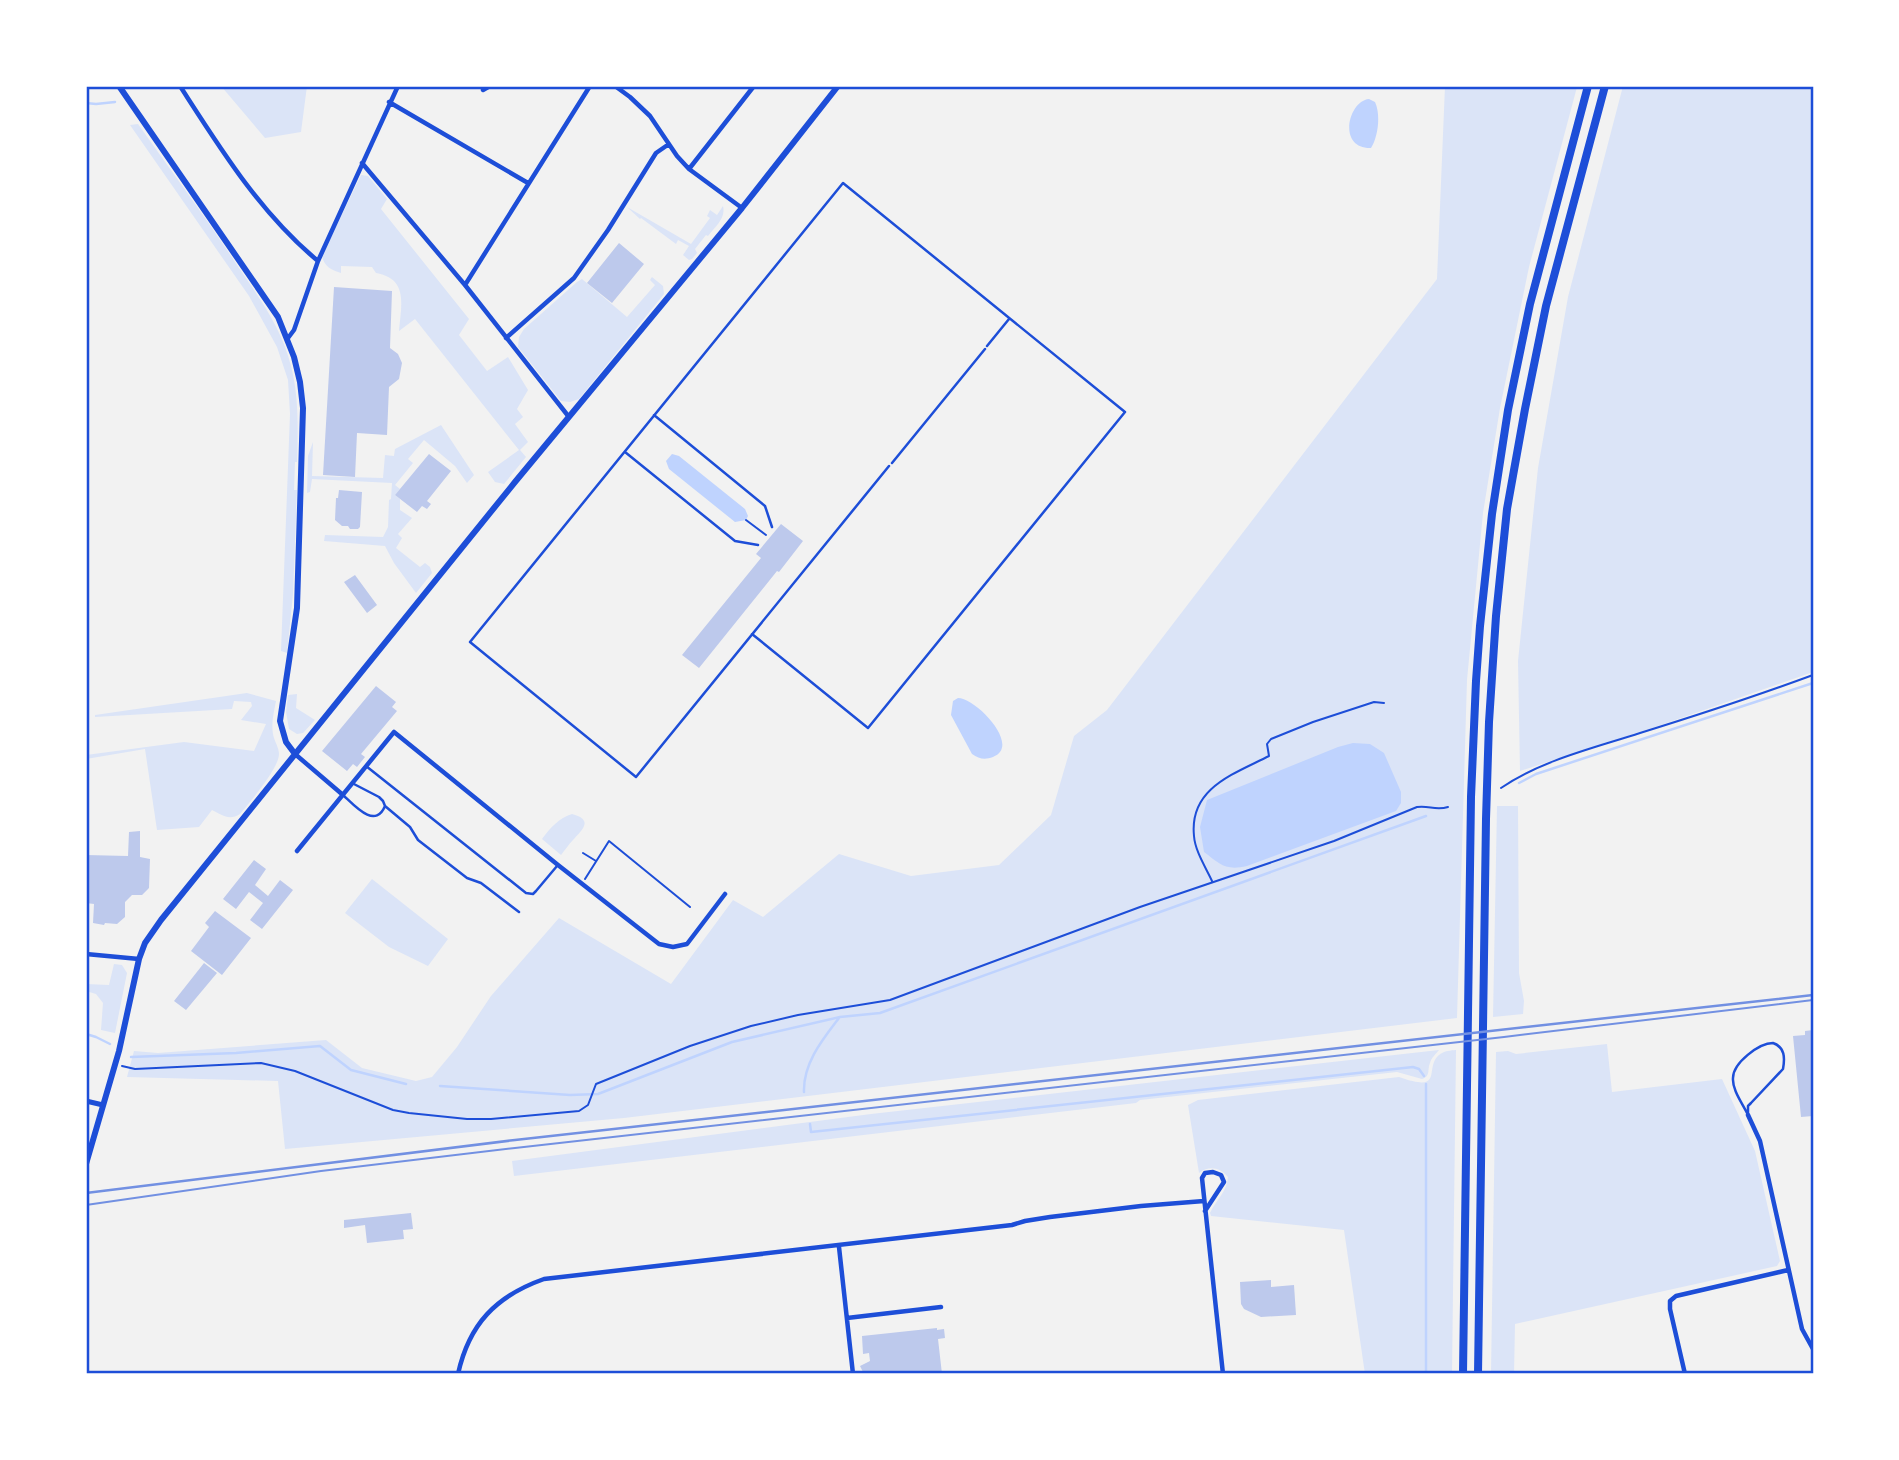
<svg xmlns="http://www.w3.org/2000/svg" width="1899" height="1460" viewBox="0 0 1899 1460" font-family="Georgia,serif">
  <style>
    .green { fill: #dbe4f7 }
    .water { fill: #bfd3fe }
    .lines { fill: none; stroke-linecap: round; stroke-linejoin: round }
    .stream { stroke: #bfd3fe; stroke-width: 2.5 }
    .building { fill: #bdc9ec }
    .path { stroke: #1d4ed8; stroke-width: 2 }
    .service { stroke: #1d4ed8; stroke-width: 2.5 }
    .minor { stroke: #1d4ed8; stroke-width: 4.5 }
    .tertiary { stroke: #1d4ed8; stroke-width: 5 }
    .secondary { stroke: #1d4ed8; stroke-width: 6 }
    .motorway { stroke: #1d4ed8; stroke-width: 8 }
    .tram { stroke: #7290e2; stroke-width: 2 }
    .rail { stroke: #7290e2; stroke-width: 2.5 }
    .neatline { fill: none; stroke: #1d4ed8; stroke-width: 2.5 }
  </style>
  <rect width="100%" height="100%" fill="#f2f2f2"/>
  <path class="green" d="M221,86H307L301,132L265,138Z
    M1445,86L1577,87L1529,267L1500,408L1483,513L1467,680L1457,1018L624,1118L285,1149L278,1081L127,1077L134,1051L158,1053L326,1040L362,1068L416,1081L432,1077L457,1047L491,996L559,918L671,984L733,900L763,917L839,854L911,876L999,865L1051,815L1074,736L1107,710L1437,279Z
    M1623,86H1813V672L1661,725L1520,771L1518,661L1538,468L1568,297Z
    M138,124C172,172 207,219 239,268C260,299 282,329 291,366C299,397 298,430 297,462H295L294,490H297L293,594L287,653L281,651L290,414L288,380L277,347L249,296L130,125Z
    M361,175L368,176L387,199L381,209L469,319L459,335L487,371L508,357L528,390L517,409L523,417L515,424L528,442L520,450L526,457L504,484L495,482L488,472L519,450L415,319L399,331C401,305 409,279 376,273L372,267L341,266V273C331,270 324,266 322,256Z
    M723,206C726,218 716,226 708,236L706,235L695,249L697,253L692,259L689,260L683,255L689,246L678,240L676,244L641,218L640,219L627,207L691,244L710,218L707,216L710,210L717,215Z
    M652,277L663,286L664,294L579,399L570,402L561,401L518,347L519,337L524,329L577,282L582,279L627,317L655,285L650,280Z
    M441,425L474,475L467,483L455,466L424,440L408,459L413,463L395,485L400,489L395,495L400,499V510L412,518L398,534L402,538L396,548L420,567L425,563L430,567L432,573L416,593L394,563L385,546L324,541L325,535L383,537L388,527L389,500L391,499L392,483L312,479L310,492L307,493L308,456L313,442L312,476L383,478L385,455L394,456L395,449Z
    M247,693L276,701C274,712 271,722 273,734C274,741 279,747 279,754C279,768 250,802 240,814C229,821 222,815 212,810L199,827L157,830L145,749L86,759V755L184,742L254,751L266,724L241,720L252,706L251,702L234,701L232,709L95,717V715Z
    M297,694L296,708L315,720L303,733L297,734L289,729L286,712L288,695Z
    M1497,806H1518L1519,973L1524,1001L1523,1014L1493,1017Z
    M572,814C595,820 581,831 573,840C569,844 565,850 561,855L542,839C550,828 559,818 572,814Z
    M372,879L448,939L428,966L389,947L345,913Z
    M114,964L122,965L127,973L115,1033L101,1030L103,1003L96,994L86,991V984L109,985Z
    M1607,1044L1612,1092L1722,1079L1755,1151L1780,1261L1777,1266L1515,1324L1514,1374H1491L1496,1052L1508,1051L1516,1054Z
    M1439,1050C1436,1054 1431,1058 1430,1063C1427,1070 1431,1076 1422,1079L1397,1072L1140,1100L1136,1103L514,1176L512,1161L871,1114Z
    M1456,1050L1452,1374H1365L1344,1230L1211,1216L1210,1213C1216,1200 1227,1192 1228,1177C1220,1168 1210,1165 1199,1173L1188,1105L1198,1100L1399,1077C1450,1095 1419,1063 1444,1052C1445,1051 1455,1050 1456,1050Z"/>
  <path class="water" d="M1369,99L1375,102C1381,115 1378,137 1371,148C1337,149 1348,101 1369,99Z
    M672,454L679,456L745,509L748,516L746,520L735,522L669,469L666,461Z
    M958,698C976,698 1022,746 993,757C985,760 979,759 972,754L951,715L953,701Z
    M1353,743L1370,744L1384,753L1401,792V803L1396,811L1247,866C1225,871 1220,864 1204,852L1200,827L1207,800L1338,747Z"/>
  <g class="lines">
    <path class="stream" d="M86,103L96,104L115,102
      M1519,783L1536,774L1813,683
      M86,1034L96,1037L110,1044
      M131,1057L236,1053L320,1046L351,1070L406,1084
      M1426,1084V1373
      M440,1086L570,1095L598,1094L732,1042L840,1017L880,1013L1426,816
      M804,1092C803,1063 823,1039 839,1018
      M810,1124L811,1132L1413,1067L1419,1069L1424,1076"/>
  </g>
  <path class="building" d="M619,243L644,264L612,303L587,283Z
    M334,287L392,291L390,348L398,354L402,363L399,379L389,387L387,435L357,433L355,477L323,475Z
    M429,454L451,471L427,501L431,504L427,509L422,506L417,512L395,495Z
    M339,490L362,492L360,527L358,529H350L348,526H342L335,520L336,498H338Z
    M781,524L803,541L779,572L777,571L699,668L682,655L761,558L756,554Z
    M355,575L377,605L367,613L344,582Z
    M376,686L396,702L392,707L397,711L361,754L365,757L357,767L353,764L347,771L322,751Z
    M140,831V857L150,859L149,888L142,895H132L125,902V917L117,924L105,923L104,925L93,923L94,904L86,903V855L128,856L129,832Z
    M254,860L266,869L255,885L268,896L280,880L293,890L262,929L250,920L263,903L249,892L236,909L223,899Z
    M215,911L251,938L222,975L191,951L209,927L205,923Z
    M204,963L217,973L186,1010L174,1001Z
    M1813,1030V1116L1801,1117L1793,1036L1805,1035V1031Z
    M411,1213L413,1229L403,1230L404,1239L367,1243L365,1225L344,1228V1220Z
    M1271,1280V1287L1294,1285L1296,1315L1261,1317L1244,1309L1241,1304L1240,1282Z
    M937,1328V1330L944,1329L945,1338L938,1339L942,1374H873L871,1371L864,1374L860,1366L870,1361L869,1353L863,1354L862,1336Z"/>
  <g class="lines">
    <path class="path" d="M746,520L766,535
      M1501,788C1542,760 1594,748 1640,733C1698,715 1756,696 1813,675
      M583,853L596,861
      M585,879L609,841L690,907
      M1212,881C1206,868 1195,851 1194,836C1189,788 1234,774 1269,756L1267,744L1271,739L1313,722L1374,702L1384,703
      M122,1066L135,1069L261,1063L295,1071L393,1110L409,1113L467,1119H491L579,1111L588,1105L596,1084L690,1046L751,1026L798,1015L890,1000L1140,907L1334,841L1417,807C1429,805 1435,811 1448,807"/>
    <path class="service" d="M987,346L1009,319
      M654,415L765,506L772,527
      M625,452L735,541L758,545
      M892,463L985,349
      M752,634L868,728L1125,412L843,183L470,642L636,777L889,466
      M366,766L526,893L533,894L536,891L557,866
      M343,795C354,805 375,830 385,806L383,801L379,797L352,783
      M385,806L410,827L418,840L467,878L481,883L519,912
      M1773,1043C1785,1047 1785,1058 1783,1069L1751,1103L1748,1106V1115C1743,1104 1732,1090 1733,1078C1733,1063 1759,1043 1773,1043Z"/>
    <path class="minor" d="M180,86C220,148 260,213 318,261
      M615,86L630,97L650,116L677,156L689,169L742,208
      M483,90L490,86
      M389,102L528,183
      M362,163L465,285L569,417
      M689,169L754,86
      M465,285L590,86
      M288,338L294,330L318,261L398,86
      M506,338L574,278L608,230L656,153L669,144
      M295,754L343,795
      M297,851L394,732L558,865L659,944L673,947L687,944L725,894
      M86,954L139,959
      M1748,1115L1760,1141L1802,1329L1813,1349
      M1205,1211L1224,1182L1221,1175L1213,1172L1205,1173L1202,1178L1223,1374
      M839,1247L853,1374
      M847,1318L941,1307
      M458,1374C469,1324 496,1296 544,1279L1012,1225L1025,1221L1050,1217L1141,1206L1204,1201
      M1685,1374L1670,1309V1301L1676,1296L1788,1270"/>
    <path class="tertiary" d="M86,1101L103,1105"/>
    <path class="secondary" d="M119,86L278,317L294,357L300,382L303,408L297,608L280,721L286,742L295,754
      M86,1164L119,1051L139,959L145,943L161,920L515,482L742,208L838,86"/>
    <path class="motorway" d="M1463,1374L1471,797L1476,681L1480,626L1492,514L1508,410L1530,304L1588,86
      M1478,1374L1486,819L1489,722L1496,616L1507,509L1525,409L1546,306L1605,86"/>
    <path class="tram" d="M86,1205L321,1171L515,1148L1504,1037L1813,1000"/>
    <path class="rail" d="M86,1193L515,1140L1813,995"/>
  </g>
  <rect width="1899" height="1460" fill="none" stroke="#ffffff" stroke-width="175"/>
  <rect x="88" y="88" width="1724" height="1284" class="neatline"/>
</svg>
